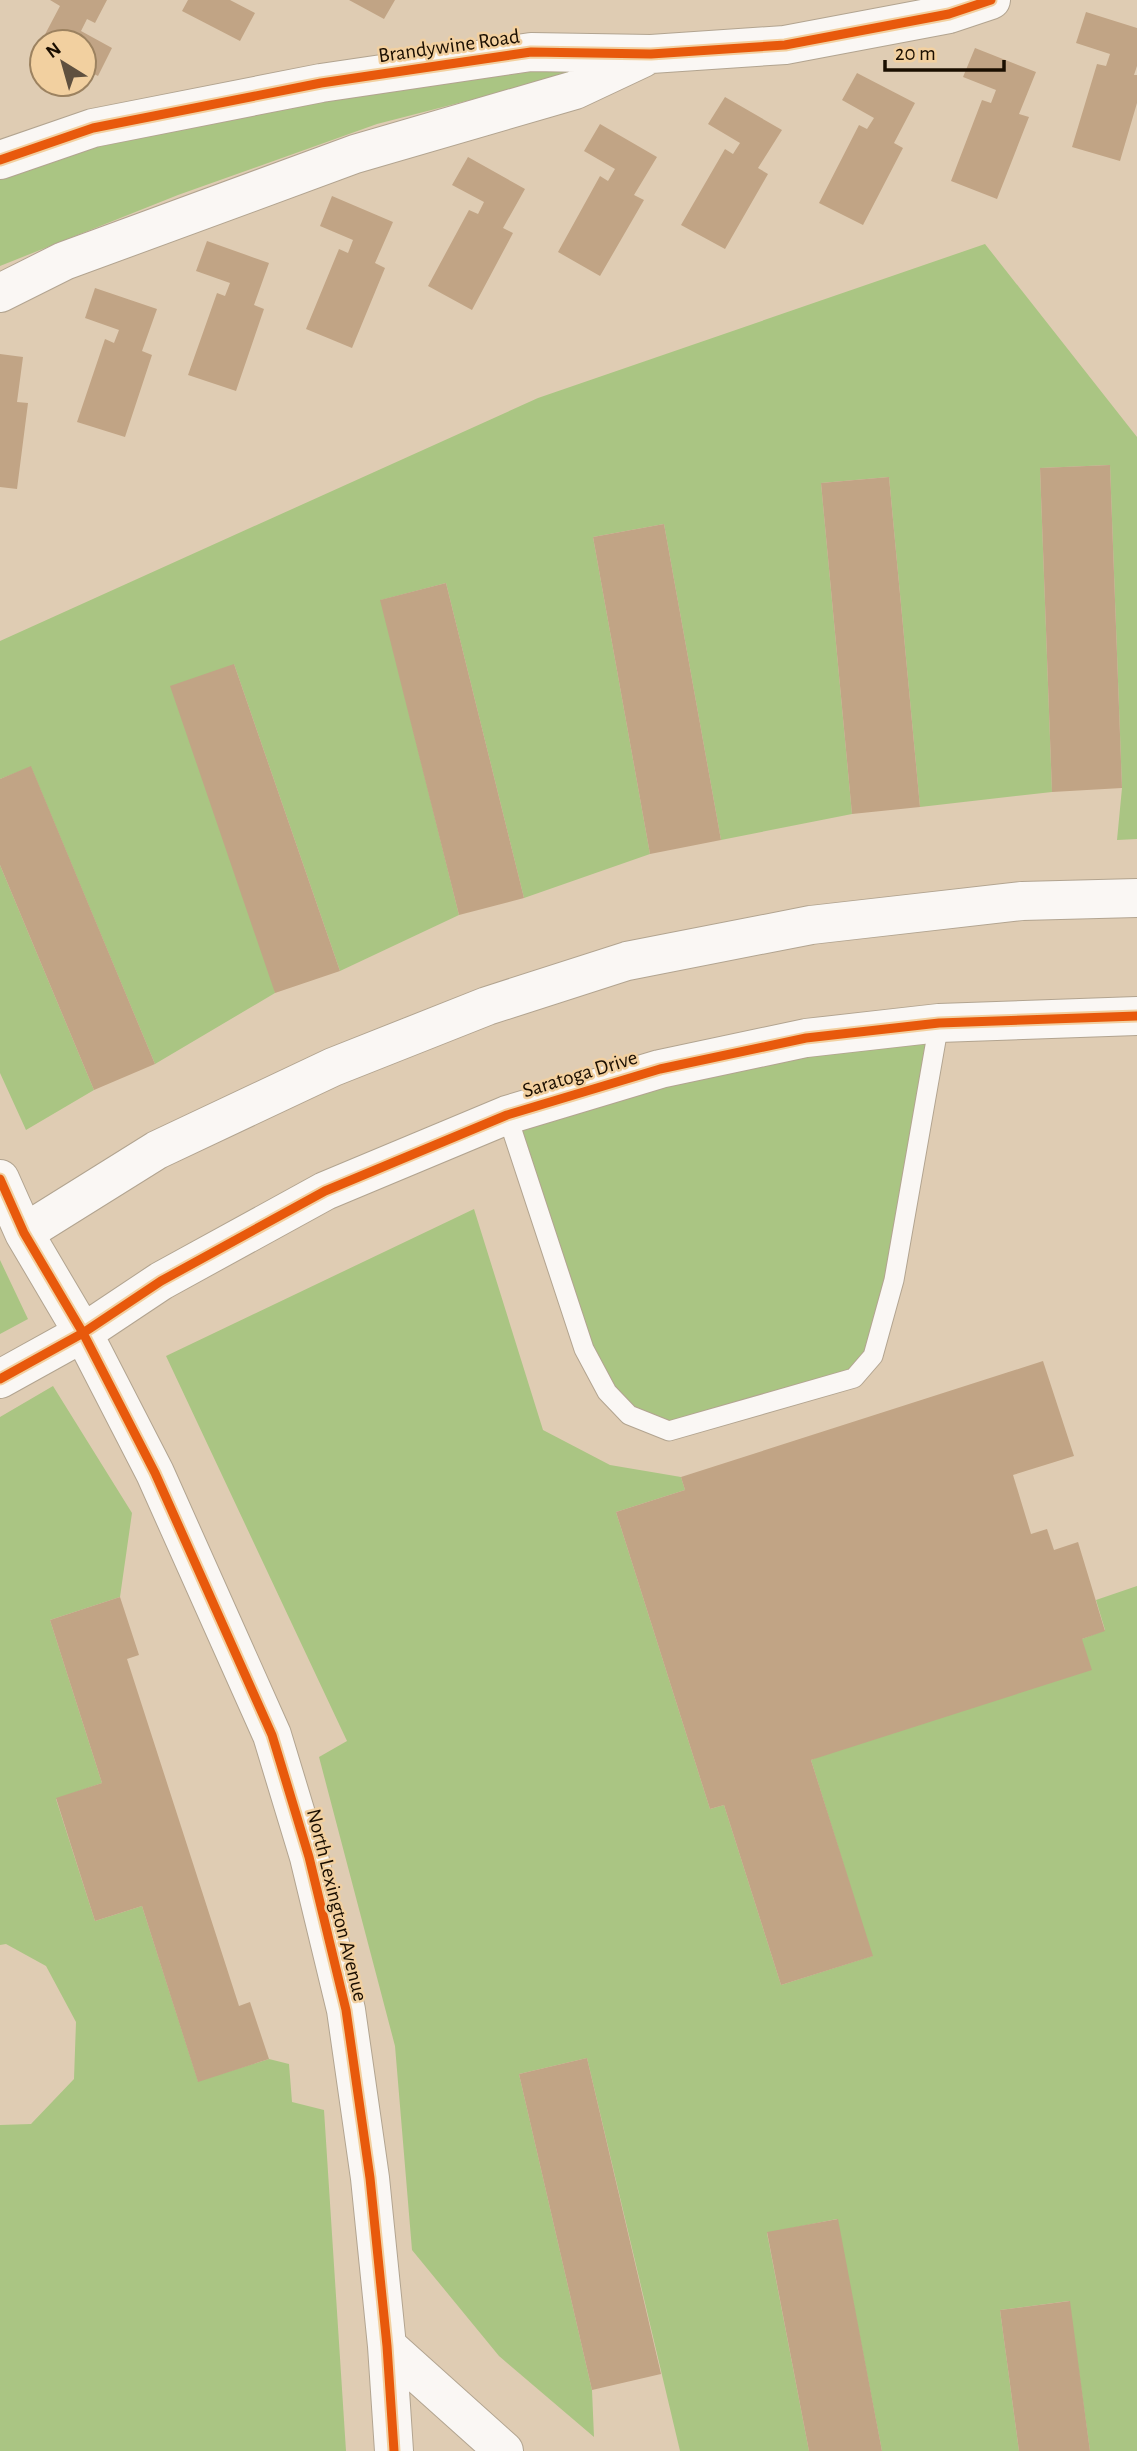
<svg xmlns="http://www.w3.org/2000/svg" width="1137" height="2451" viewBox="0 0 1137 2451" font-family="'Alegreya Sans',sans-serif">
  <style>
    .green { fill: #aac583 }
    .building { fill: #c1a485 }
    .lines { fill: none; stroke-linecap: round; stroke-linejoin: round }
    .service-casing { stroke: #b2a490; stroke-width: 21 }
    .minor-casing { stroke: #b2a490; stroke-width: 40 }
    .service { stroke: #faf7f4; stroke-width: 19 }
    .minor { stroke: #faf7f4; stroke-width: 38 }
    .cycleway-casing { stroke: #f2d0a0; stroke-width: 13 }
    .cycleway { stroke: #e8590c; stroke-width: 9 }
    .labels { text-anchor: middle; dominant-baseline: central; stroke-width: 5; stroke-linejoin: round; paint-order: stroke }
    .street-label { font-size: 21px; fill: #1a0e00; stroke: #f2d0a0 }
  </style>
  <rect width="100%" height="100%" fill="#dfccb3"/>
  <path class="green" d="M571,66L575,73L377,124L178,195L0,266V179L88,149L316,102Z
    M985,244L1137,437V839L1117,840L1122,788L1110,465L1040,468L1052,792L920,807L889,477L821,483L852,814L721,840L664,524L593,537L650,854L524,898L446,583L381,600L459,915L340,971L234,664L275,993L155,1064L31,767L0,779V641L538,398Z
    M0,865L94,1090L26,1130L0,1073Z
    M939,1023L894,1280L854,1378L669,1431L607,1392L507,1115Z
    M474,1209L543,1430L610,1465L681,1477L685,1490L616,1512L710,1809L724,1805L781,1985L872,1956L811,1760L1082,1639L1105,1630L1096,1600L1137,1586V2451H1090L1069,2301L1000,2310L1019,2451H882L837,2219L767,2233L809,2451H680L587,2058L519,2074L592,2390L594,2437L499,2356L412,2250L395,2046L319,1757L347,1741L166,1356Z
    M0,1260L28,1319L0,1334Z
    M53,1386L132,1513L120,1597L50,1620L102,1783L56,1799L95,1921L142,1906L198,2081L269,2059L289,2064L292,2102L324,2110L346,2451H0V2125L31,2124L74,2079L76,2022L46,1966L6,1944L0,1945V1417Z"/>
  <path class="building" d="M50,0H107L95,23L87,19L81,31L112,48L98,76L84,69V42H41L60,6Z
    M188,0H230L255,13L240,41L182,11Z
    M349,0H395L384,19Z
    M1086,12L1137,28V66L1134,75H1137V103L1120,161L1072,147L1097,64L1106,66L1110,54L1076,43Z
    M975,48L1036,72L1019,114L1029,117L997,199L951,181L982,100L991,103L996,90L963,77Z
    M857,73L915,103L894,143L903,148L863,225L819,203L859,125L867,129L874,118L842,100Z
    M725,97L782,130L758,168L768,174L725,249L681,225L725,149L733,154L740,143L708,124Z
    M600,124L657,157L634,195L644,200L600,276L558,252L600,176L608,181L615,169L584,151Z
    M468,157L525,189L503,228L513,233L472,310L428,286L469,210L478,214L484,202L452,185Z
    M332,196L393,222L375,263L385,268L352,348L306,329L339,249L348,253L353,240L320,226Z
    M207,241L269,263L254,305L264,309L236,391L188,375L217,293L225,296L230,283L196,271Z
    M95,288L157,309L142,351L152,355L125,437L77,422L105,339L114,343L119,330L85,318Z
    M0,354L23,357L17,402L28,403L17,489L0,487Z
    M1110,465L1122,788L1052,792L1040,468Z
    M889,477L920,807L852,814L821,483Z
    M664,524L721,840L650,854L593,537Z
    M446,583L524,898L459,915L380,600Z
    M234,664L340,971L275,993L170,686Z
    M31,766L155,1064L94,1090L0,865V779Z
    M1043,1361L1074,1456L1013,1475L1031,1534L1047,1529L1054,1550L1078,1542L1105,1631L1082,1639L1092,1670L811,1760L873,1956L781,1985L724,1805L710,1809L616,1512L685,1490L681,1477Z
    M120,1597L139,1655L127,1659L239,2006L250,2002L269,2059L198,2082L142,1906L95,1921L56,1798L102,1783L50,1620Z
    M587,2058L661,2374L592,2390L519,2074Z
    M838,2219L882,2451H809L767,2232Z
    M1070,2301L1090,2451H1019L1000,2310Z"/>
  <g class="lines">
    <g class="service-casing">
      <path id="service" d="M507,1115L584,1349L607,1392L629,1415L669,1431L854,1378L873,1356L894,1280L939,1023"/>
    </g>
    <g class="minor-casing">
      <path id="minor" d="M0,160L93,128L321,83L531,52L651,54L785,45L949,14L991,0
        M0,293L64,261L355,154L575,90L643,58
        M0,1179L24,1233L83,1333L155,1473L272,1735L309,1857L346,2010L370,2178L387,2346L394,2451
        M24,1233L157,1150L333,1067L487,1006L627,961L811,925L1022,901L1137,898
        M0,1379L83,1333L161,1281L325,1191L507,1115L660,1069L806,1038L939,1023L1137,1016
        M387,2346L504,2451"/>
    </g>
    <use href="#service" class="service"/>
    <use href="#minor" class="minor"/>
    <g class="cycleway-casing">
      <path id="cycleway" d="M0,160L93,128L321,83L531,52L651,54L785,45L949,14L991,0
        M0,1179L24,1233L83,1333L155,1473L272,1735L309,1857L346,2010L370,2178L387,2346L394,2451
        M0,1379L83,1333L161,1281L325,1191L507,1115L660,1069L806,1038L939,1023L1137,1016"/>
    </g>
    <use href="#cycleway" class="cycleway"/>
  </g>
  <g class="labels">
    <g class="street-label">
      <text transform="translate(449 46) rotate(-8)">Brandywine Road</text>
      <text transform="translate(580 1074) rotate(-17)">Saratoga Drive</text>
      <text transform="translate(337 1905) rotate(76)">North Lexington Avenue</text>
    </g>
  </g>
  <g transform="translate(63 63) rotate(323)"><circle r="33" fill="#f2d0a0" stroke="#9c8260" stroke-width="2"/>
  <path d="M0-5L12 26L0 18L-12 26Z" fill="#5f503f"/>
  <text y="-10" font-size="19" font-weight="bold" text-anchor="middle" fill="#1a0e00">N</text>
  </g>
  <path d="M885 60v10h119v-10" fill="none" stroke="#1a0e00" stroke-width="3.5"/>
  <text x="895" y="60" font-size="21" fill="#1a0e00" stroke="#f2d0a0" stroke-width="5" paint-order="stroke">20 m</text>
</svg>
